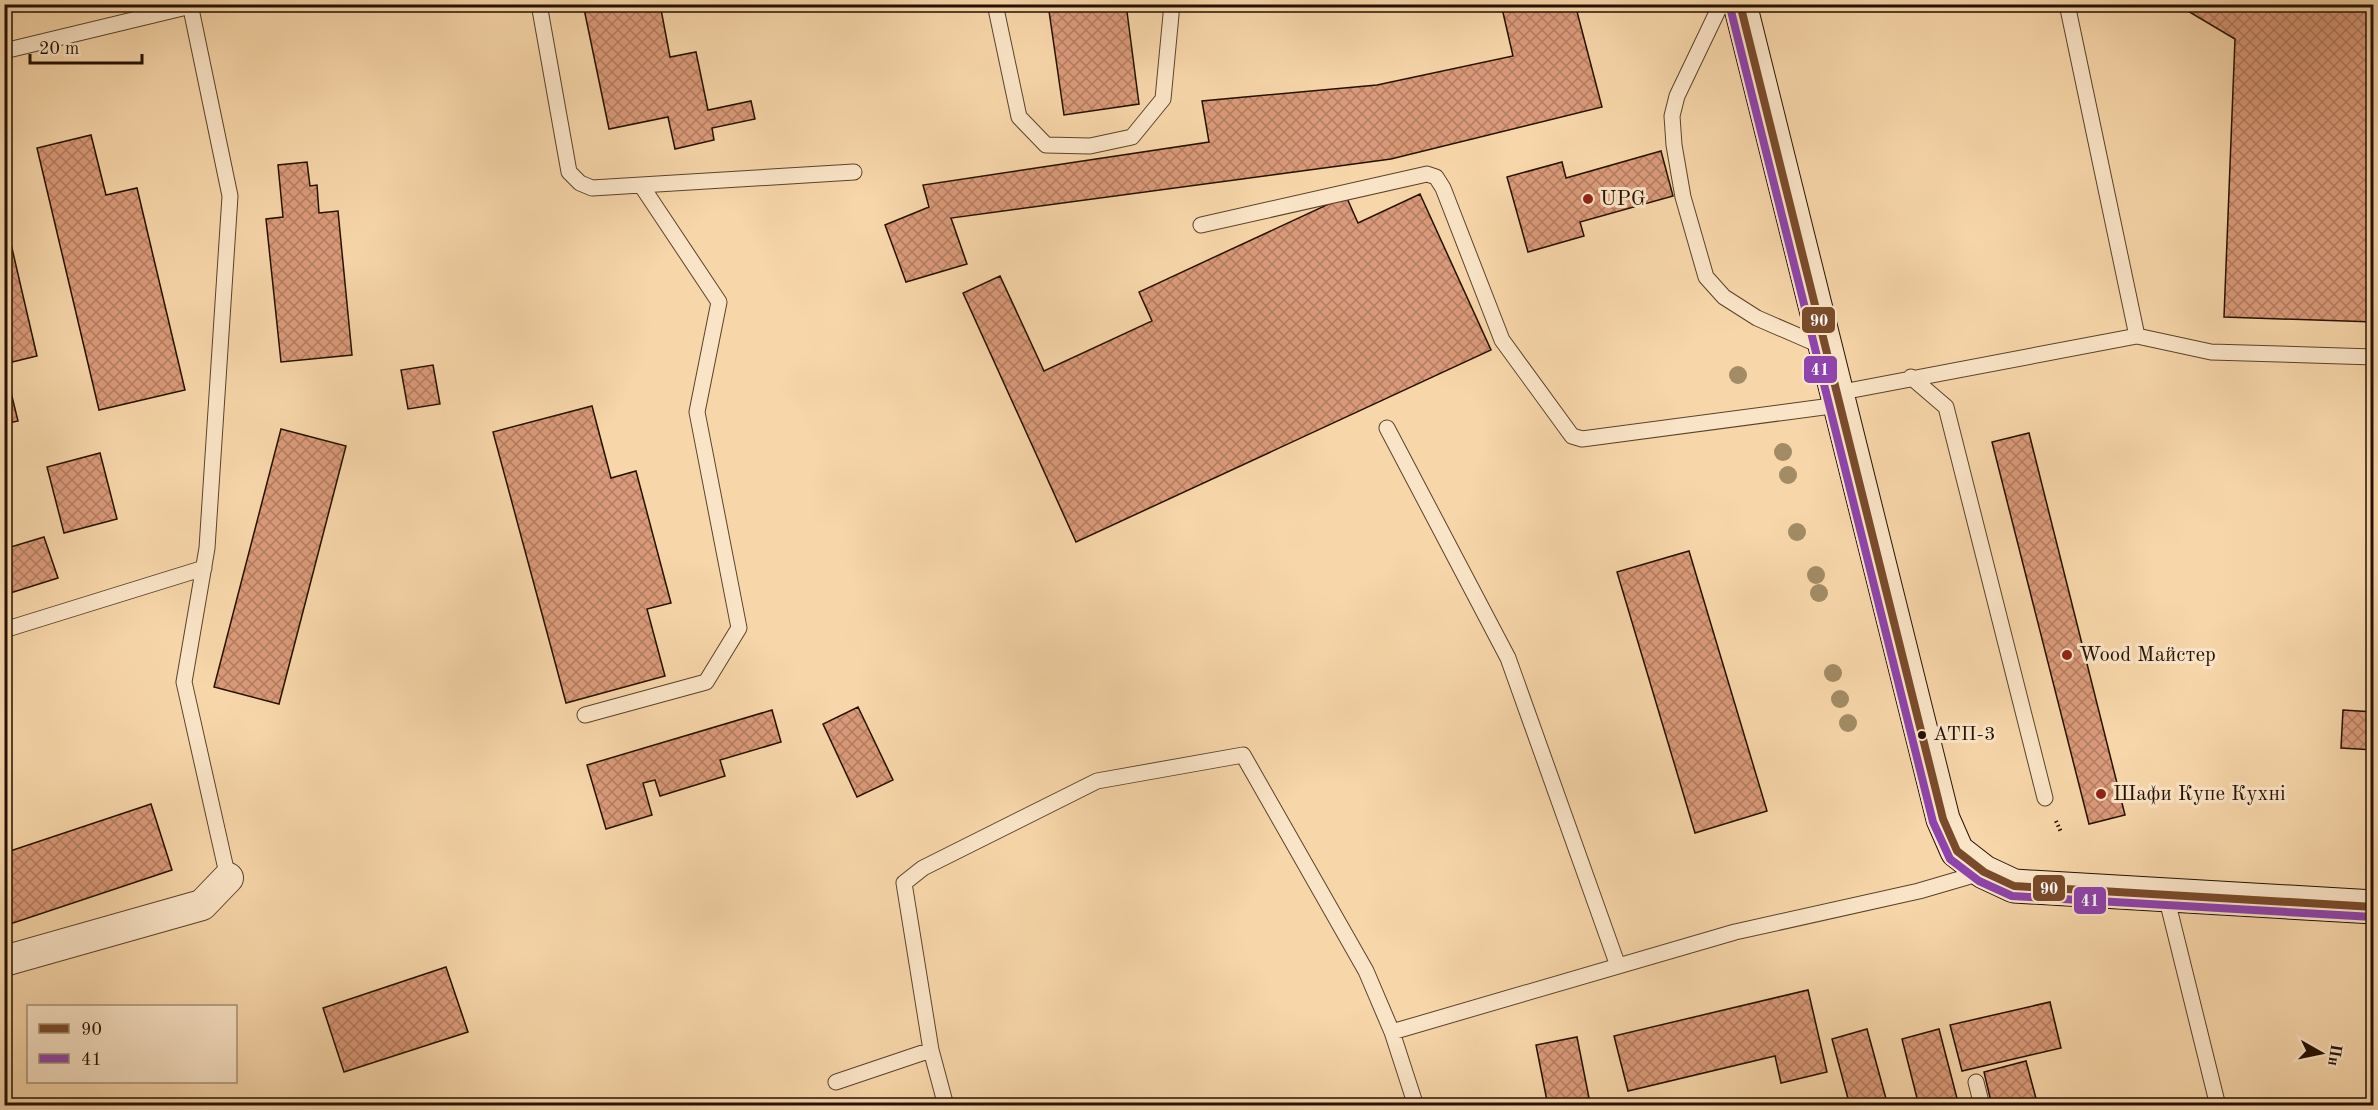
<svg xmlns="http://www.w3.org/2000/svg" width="2378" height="1110" viewBox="0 0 2378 1110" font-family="'Old Standard TT',serif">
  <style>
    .building { fill: url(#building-cross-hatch); stroke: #251100; stroke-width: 1.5 }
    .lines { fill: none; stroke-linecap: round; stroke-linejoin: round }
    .service-casing { stroke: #5a422a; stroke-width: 17 }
    .minor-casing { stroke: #5a422a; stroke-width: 32 }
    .secondary-casing { stroke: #251100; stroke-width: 35 }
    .path { stroke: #251100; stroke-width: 4; stroke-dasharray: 1.5 3; stroke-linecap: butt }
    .service { stroke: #fae4c7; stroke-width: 15 }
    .minor { stroke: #fae4c7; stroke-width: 30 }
    .secondary { stroke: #fae4c7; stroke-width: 33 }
    .bus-1-casing { stroke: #fae4c7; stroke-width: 12 }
    .bus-2-casing { stroke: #fae4c7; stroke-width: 12 }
    .bus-1 { stroke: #7a4b2a; stroke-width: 8 }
    .bus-2 { stroke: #8e44ad; stroke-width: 8 }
    .tree { fill: #a28b65 }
    .poi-dot { fill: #8f2418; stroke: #fae4c7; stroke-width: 2 }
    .bus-dot { fill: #251100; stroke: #fae4c7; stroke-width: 2 }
    .labels { text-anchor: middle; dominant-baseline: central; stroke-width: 6; stroke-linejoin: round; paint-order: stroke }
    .bus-label { font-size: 20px; fill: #251100; stroke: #fae4c7; text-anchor: start }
    .poi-label { font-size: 21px; fill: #251100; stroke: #fae4c7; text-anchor: start }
    .line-badge { stroke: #fae4c7; stroke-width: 2 }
    .badge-label { font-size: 16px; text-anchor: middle; font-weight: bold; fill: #fff }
  </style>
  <defs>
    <pattern id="building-cross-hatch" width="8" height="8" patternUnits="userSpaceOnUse" patternTransform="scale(1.5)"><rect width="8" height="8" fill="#db9a79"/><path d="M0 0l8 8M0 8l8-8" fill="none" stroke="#b17c61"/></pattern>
  </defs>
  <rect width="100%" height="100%" fill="#f7d6a9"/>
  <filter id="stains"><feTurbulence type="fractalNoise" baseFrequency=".00333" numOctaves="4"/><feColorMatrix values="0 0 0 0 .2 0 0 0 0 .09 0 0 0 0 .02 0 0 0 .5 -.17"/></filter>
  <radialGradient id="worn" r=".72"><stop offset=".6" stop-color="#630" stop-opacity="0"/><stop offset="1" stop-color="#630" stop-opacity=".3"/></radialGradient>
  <path class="building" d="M583,4H660L670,57L696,52L708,110L751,101L755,119L712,128L714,140L675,149L668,117L609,129Z
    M1048,4H1126L1139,104L1064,115Z
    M1501,4H1575L1602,107L1391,159L951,218L967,264L906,282L885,225L929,207L923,185L1209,142L1202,101L1377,85L1513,56Z
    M2176,4H2374V322L2224,317L2235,39Z
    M91,135L106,195L137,188L185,390L99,410L37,148Z
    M1661,151L1673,196L1580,222L1584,236L1528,252L1507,177L1562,162L1566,178Z
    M307,162L310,186L317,185L319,213L338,211L352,355L281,362L266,219L283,217L278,165Z
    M1420,194L1491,350L1076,542L963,293L1000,276L1044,371L1152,321L1139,292L1346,196L1358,223Z
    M11,244L37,356L4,364V245Z
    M4,364L18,421L4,424Z
    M433,365L440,404L408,409L401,370Z
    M592,406L611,478L636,471L671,603L647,609L665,676L566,703L493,432Z
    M281,429L346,446L279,704L214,687Z
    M2029,433L2125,815L2089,824L1992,442Z
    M100,453L117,519L64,533L47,467Z
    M44,537L58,578L4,595V549Z
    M1689,551L1767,811L1695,833L1617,572Z
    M858,707L893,780L857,797L823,724Z
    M772,710L781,742L720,760L725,776L660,796L655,780L643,783L652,815L606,829L587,765Z
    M2343,710L2374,712V750L2341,748Z
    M151,804L172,870L4,926V853Z
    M446,967L468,1032L344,1072L323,1008Z
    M1808,990L1827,1072L1781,1083L1775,1056L1628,1091L1614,1036Z
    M2050,1002L2061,1048L1962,1071L1950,1025Z
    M1867,1029L1888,1106H1850L1832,1039Z
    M1939,1029L1959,1106H1919L1902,1039Z
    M1577,1037L1589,1098L1548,1106L1536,1045Z
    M2026,1061L2038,1106H1992L1984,1072Z"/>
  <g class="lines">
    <g class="service-casing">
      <path id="service" d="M190,4L230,196L207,548L184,682L228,878
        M539,4L569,172L580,183L592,188L854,172
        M995,4L1019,117L1046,145L1090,146L1132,137L1163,99L1172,4
        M1721,4L1677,96L1672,116L1674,145L1683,197L1706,277L1724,297L1757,318L1824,347
        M2067,4L2137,336
        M4,51L191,6
        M1201,225L1427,174L1436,177L1443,188L1502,340L1572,436L1582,439L1839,405
        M1911,377L1946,407L2045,798
        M1837,393L2137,336L2211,352L2374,357
        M1387,428L1508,658L1618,966
        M4,630L204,568
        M585,715L706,682L739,628L697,412L719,302L641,185
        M2166,896L2218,1106
        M1392,1032L1735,932L1919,891L1984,872
        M836,1082L931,1050
        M1976,1082L1982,1106
        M946,1106L931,1050L904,883L923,868L1097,781L1243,755L1366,971L1392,1032L1416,1106"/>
    </g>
    <g class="minor-casing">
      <path id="minor" d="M4,961L202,905L228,878"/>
    </g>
    <g class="secondary-casing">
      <path id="secondary" d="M1740,4L1943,819L1957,851L1984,872L2014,886L2374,907"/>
    </g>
    <path class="path" d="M2056,821L2061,832"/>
    <use href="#service" class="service"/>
    <use href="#minor" class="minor"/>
    <use href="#secondary" class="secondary"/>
    <g class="bus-1-casing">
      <path id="bus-1" d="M1740,4L1943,819L1957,851L1984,872L2014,886L2374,907"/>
    </g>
    <g class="bus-2-casing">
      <path id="bus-2" d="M1730,7L1933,822L1950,859L1979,881L2012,896L2373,917"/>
    </g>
    <use href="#bus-1" class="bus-1"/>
    <use href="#bus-2" class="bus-2"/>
  </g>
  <g class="tree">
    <circle cx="1738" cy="375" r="9"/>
    <circle cx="1783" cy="452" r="9"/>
    <circle cx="1788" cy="475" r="9"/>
    <circle cx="1797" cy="532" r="9"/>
    <circle cx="1816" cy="575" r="9"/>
    <circle cx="1819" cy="593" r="9"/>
    <circle cx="1833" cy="673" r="9"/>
    <circle cx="1840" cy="699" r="9"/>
    <circle cx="1848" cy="723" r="9"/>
  </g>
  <g class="poi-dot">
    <circle cx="1588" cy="199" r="6"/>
    <circle cx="2067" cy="655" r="6"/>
    <circle cx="2101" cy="794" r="6"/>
  </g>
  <circle class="bus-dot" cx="1922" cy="735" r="5"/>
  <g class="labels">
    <g class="bus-label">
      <text x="1933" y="735">АТП-3</text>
    </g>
    <g class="poi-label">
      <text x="1600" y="199">UPG</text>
      <text x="2079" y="655">Wood Майстер</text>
      <text x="2113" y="794">Шафи Купе Кухні</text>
    </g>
  </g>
  <g class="line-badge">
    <rect x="1801" y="306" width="35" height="28" rx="6" fill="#7a4b2a"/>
    <rect x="1803" y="355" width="35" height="29" rx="6" fill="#8e44ad"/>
    <rect x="2032" y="874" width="34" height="28" rx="6" fill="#7a4b2a"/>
    <rect x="2073" y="886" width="34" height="29" rx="6" fill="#8e44ad"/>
  </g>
  <g class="badge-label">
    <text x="1819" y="326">90</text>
    <text x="1820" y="375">41</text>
    <text x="2049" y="894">90</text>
    <text x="2090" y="906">41</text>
  </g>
  <rect width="2378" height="1110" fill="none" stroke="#f7d6a9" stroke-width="24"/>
  <rect x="6" y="6" width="2366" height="1098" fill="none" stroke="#251100" stroke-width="3"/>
  <rect x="12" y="12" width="2354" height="1086" fill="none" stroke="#251100" stroke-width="1.5"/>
  <rect x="27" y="1005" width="210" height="78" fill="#fae4c7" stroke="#a59077" stroke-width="1.5"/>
  <rect x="39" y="1024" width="30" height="9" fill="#7a4b2a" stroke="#a59077" stroke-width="1.5"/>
  <text x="81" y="1035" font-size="18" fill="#251100">90</text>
  <rect x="39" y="1054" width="30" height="9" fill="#8e44ad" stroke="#a59077" stroke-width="1.5"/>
  <text x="81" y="1065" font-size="18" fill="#251100">41</text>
  <g transform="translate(2321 1053) rotate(99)" stroke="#fae4c7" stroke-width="4.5" paint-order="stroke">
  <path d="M0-4.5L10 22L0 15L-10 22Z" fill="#251100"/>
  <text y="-9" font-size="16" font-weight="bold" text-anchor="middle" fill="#251100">Пн</text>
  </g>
  <path d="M30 54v9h112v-9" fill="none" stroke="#251100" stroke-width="3"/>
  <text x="39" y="54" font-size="18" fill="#251100" stroke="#fae4c7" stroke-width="4.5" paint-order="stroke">20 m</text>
  <rect width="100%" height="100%" filter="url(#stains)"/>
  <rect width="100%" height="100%" fill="url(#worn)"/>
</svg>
